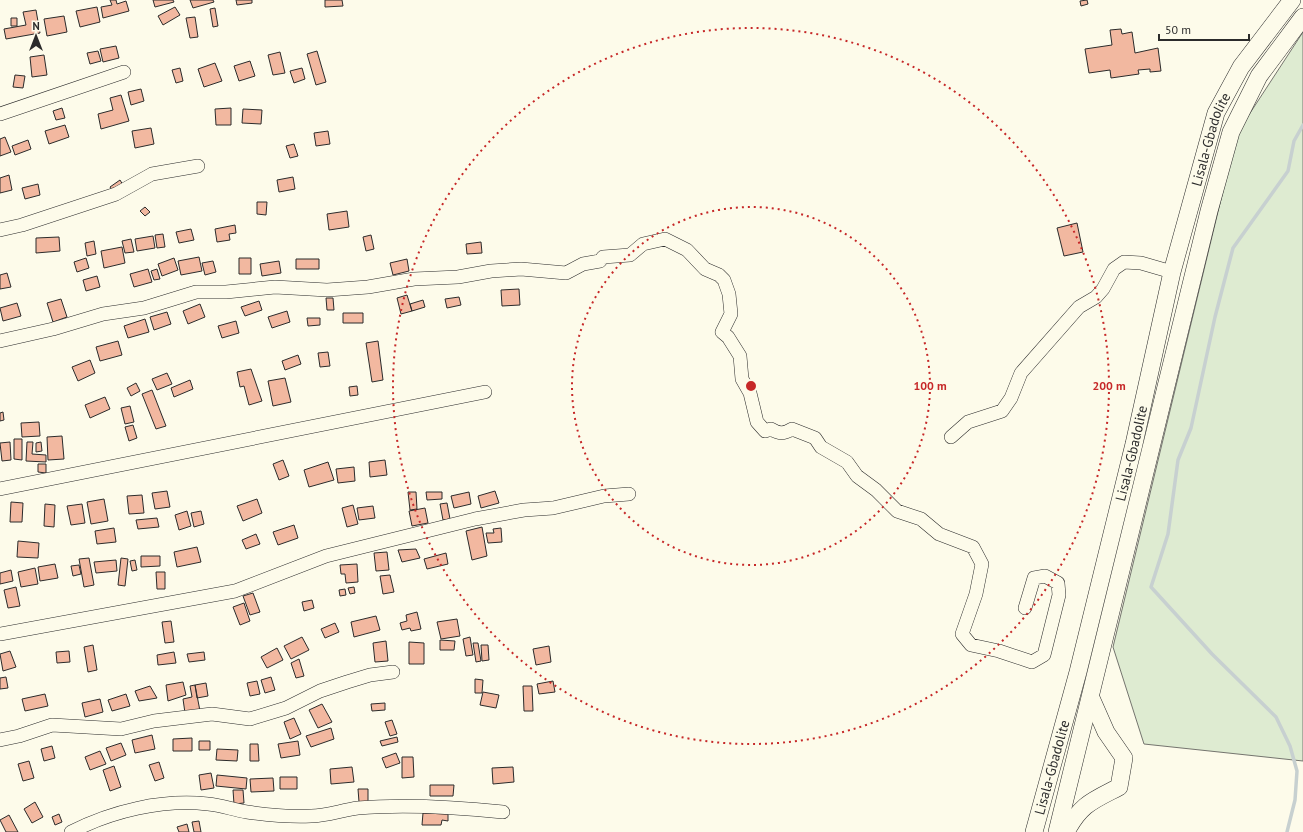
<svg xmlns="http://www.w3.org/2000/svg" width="1303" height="832" viewBox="0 0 1303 832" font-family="'PT Sans',sans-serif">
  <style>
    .green { fill: #deebd1; stroke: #74746e }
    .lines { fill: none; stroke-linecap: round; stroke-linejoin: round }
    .stream { stroke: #c7d0d0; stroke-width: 3.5 }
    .building { fill: #f2b8a0; stroke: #2b2b2b }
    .minor-casing { stroke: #2b2b2b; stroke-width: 14 }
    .major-casing { stroke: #2b2b2b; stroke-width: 18 }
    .minor { stroke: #fdfbea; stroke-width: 13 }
    .major { stroke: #fdfbea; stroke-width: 17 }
    .ring { fill: none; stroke: #c62828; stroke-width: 2; stroke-dasharray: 2 4 }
    .labels { text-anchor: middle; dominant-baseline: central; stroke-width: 3; stroke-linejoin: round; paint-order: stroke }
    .street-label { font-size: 14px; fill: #2b2b2b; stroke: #fdfbea }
    .centre { fill: #c62828; stroke: #fdfbea; stroke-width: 2 }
    .ring-label { font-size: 12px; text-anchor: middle; font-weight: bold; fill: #c62828; stroke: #fdfbea; stroke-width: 3; stroke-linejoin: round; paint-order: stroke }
  </style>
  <rect width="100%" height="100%" fill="#fdfbea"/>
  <path class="green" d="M1303,32V761L1144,744L1113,647L1237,133Z"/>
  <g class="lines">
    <path class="stream" d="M1287,832L1295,800L1297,771L1290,746L1276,717L1212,654L1151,587L1168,534L1178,460L1191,428L1215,317L1233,248L1288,171L1294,141L1303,125"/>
  </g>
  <path class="building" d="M110,0H116L117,4L126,1L129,11L103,18L101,7L112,5Z
    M153,0H173L174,2L155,7Z
    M190,0H213L214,2L193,8Z
    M236,0H252V3L237,5Z
    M325,0H342L343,6L325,7Z
    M1087,0L1088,4L1081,6L1080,1Z
    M97,7L100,22L80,27L76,11Z
    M175,7L180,15L163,25L158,16Z
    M215,8L218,26L213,27L210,9Z
    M36,10L40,33L6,39L4,29L26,25L23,12Z
    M64,16L67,32L47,36L44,19Z
    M195,17L198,37L190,38L186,18Z
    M11,18H17V26H11Z
    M1121,29L1122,34L1132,32L1135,53L1158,48L1161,71L1150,72V69L1138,70L1139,74L1111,78L1110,70L1089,73L1085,49L1112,45L1110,30Z
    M116,46L119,58L103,62L100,49Z
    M98,51L101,61L90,64L87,53Z
    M317,51L326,82L316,85L307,54Z
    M280,52L285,73L273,75L268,55Z
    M44,55L47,75L32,77L30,57Z
    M250,61L255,76L239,81L234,66Z
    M215,63L222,81L204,87L198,69Z
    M180,68L183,81L176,83L172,70Z
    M302,68L305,79L294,83L290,71Z
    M15,75L25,76L23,88L13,87Z
    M141,89L144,101L131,105L128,92Z
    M121,95L129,121L101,129L98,114L113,110L110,98Z
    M62,108L65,118L56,120L53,111Z
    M231,108V125H216L215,109Z
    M243,109L262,110L261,124L242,123Z
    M65,125L69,137L49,144L45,131Z
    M151,128L154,144L135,148L132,131Z
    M328,131L330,144L316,146L314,133Z
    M5,137L11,152L0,156V139Z
    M28,140L31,149L15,155L12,146Z
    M294,144L298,156L290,158L286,146Z
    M9,175L12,190L0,193V178Z
    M293,177L295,189L279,192L277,180Z
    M120,180L123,185L113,192L110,187Z
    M38,184L40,195L25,199L22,188Z
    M257,202H267L266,215L257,214Z
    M145,207L150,212L145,216L140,211Z
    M347,211L349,227L329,230L327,214Z
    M1077,223L1083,252L1064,256L1057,228Z
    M235,225L236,233L229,234L230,240L217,242L215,229Z
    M191,229L194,240L179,243L176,232Z
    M163,234L165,247L157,248L155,235Z
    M371,235L374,249L366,251L363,237Z
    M153,236L155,248L137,251L135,239Z
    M59,237L60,251L36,253V238Z
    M131,239L134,252L125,253L122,241Z
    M94,241L96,254L87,256L85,243Z
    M481,242L482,253L467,254L466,244Z
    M122,247L125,263L104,268L101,251Z
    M199,257L202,271L181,275L178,261Z
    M86,258L89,268L77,272L74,262Z
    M174,258L178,270L162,276L158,264Z
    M239,258H251V274H239Z
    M296,259H319V269H296Z
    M407,259L409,271L393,275L390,263Z
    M213,261L216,272L205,275L202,263Z
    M279,261L281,273L262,276L260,264Z
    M148,269L152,282L134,287L130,274Z
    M157,269L160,279L154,280L151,271Z
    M7,273L11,287L0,289V275Z
    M97,276L100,287L86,291L83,280Z
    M519,289L520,305L502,306L501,290Z
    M407,295L412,311L401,314L397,298Z
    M459,297L461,305L447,308L445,299Z
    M326,298H333L334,310H327Z
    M61,299L67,317L53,322L47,303Z
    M423,300L425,307L412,311L410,304Z
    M259,301L262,310L245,316L241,307Z
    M17,303L21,316L3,321L0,308Z
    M200,304L205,317L188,324L183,311Z
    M287,311L290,322L272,328L268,317Z
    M167,312L171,324L154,330L150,317Z
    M343,313H363V323H343Z
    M307,318H320V325L308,326Z
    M145,319L149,332L128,338L124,326Z
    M236,321L239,333L222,338L218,326Z
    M118,341L122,355L100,361L96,347Z
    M378,341L383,380L372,382L366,343Z
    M328,352L330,366L320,367L318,353Z
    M298,355L301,364L285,370L282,361Z
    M90,360L95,373L78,381L72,367Z
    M251,369L262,401L249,405L244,386L240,387L237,372Z
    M167,373L172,384L157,390L152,379Z
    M285,378L291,402L273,406L268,381Z
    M190,380L193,389L174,397L171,388Z
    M136,383L140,391L131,396L127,388Z
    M357,386L358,395L350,396L349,387Z
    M152,390L166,426L156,429L142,394Z
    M105,397L110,409L90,418L85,405Z
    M130,406L134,422L125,424L121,408Z
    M3,412L4,420L0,421V413Z
    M39,422L40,436L22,437L21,423Z
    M133,425L137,438L129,441L125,427Z
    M62,436L64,459L48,460L47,437Z
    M14,439H22V460L14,459Z
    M10,442L11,460L2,461L0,443Z
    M27,442H33L32,454L46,455V462L26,461Z
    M41,442L42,451L36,452V443Z
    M283,460L289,476L279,480L273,464Z
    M385,460L387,475L370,477L369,462Z
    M328,462L334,480L309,487L304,470Z
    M38,464H46V473L38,472Z
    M354,467L355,481L338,483L336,469Z
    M167,491L170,507L155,509L152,493Z
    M495,491L499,503L481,508L478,496Z
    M408,492H416L417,509L410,510Z
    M426,492H442V499L427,500Z
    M469,492L471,504L454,508L451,496Z
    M142,495L144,513L129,514L127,496Z
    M104,499L108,521L91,524L87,502Z
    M257,499L262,513L243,521L237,506Z
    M11,502L23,503L22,522H10Z
    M447,503L450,519L443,520L440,504Z
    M45,504L55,505L54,527L44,526Z
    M82,504L85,523L71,525L67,506Z
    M353,505L358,524L347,527L342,508Z
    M373,506L375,518L359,520L357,508Z
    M425,508L428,523L412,526L409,511Z
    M187,511L191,526L179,530L175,515Z
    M201,511L204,524L194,527L191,513Z
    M157,518L159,527L138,529L136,520Z
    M294,525L298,538L278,545L273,532Z
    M482,527L487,556L472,560L466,531Z
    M114,528L116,542L97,544L95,531Z
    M501,528L502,542L488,543L486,533H494L493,529Z
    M256,534L260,544L246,549L242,540Z
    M18,541L39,543L38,558L17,557Z
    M197,547L201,562L177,567L174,552Z
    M416,549L420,558L402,562L398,550Z
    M387,552L389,570L376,571L374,553Z
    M446,553L448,564L427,569L424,559Z
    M141,556H160V566L141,567Z
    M89,558L94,585L84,587L79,559Z
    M121,558L128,559L125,586L118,585Z
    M116,560L117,571L96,573L94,562Z
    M135,560L137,570L132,571L130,561Z
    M55,564L58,578L40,581L38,567Z
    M357,564L358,582L346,583L345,574H341L340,565Z
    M79,565L81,574L73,576L71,566Z
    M35,568L38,584L21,587L18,572Z
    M11,570L13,581L0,584V573Z
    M156,572H165V589H157Z
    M390,575L394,592L383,594L380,576Z
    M16,587L20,606L8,608L4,590Z
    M354,587L355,593L350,594L348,588Z
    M345,589L346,595L340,596L339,590Z
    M253,593L260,612L250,615L243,596Z
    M312,600L314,608L304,611L302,602Z
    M244,603L250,621L240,625L233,607Z
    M417,612L421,629L411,631L410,628L402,630L400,623L407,621L406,615Z
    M376,616L380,630L354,637L351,622Z
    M457,619L460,636L441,639L437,622Z
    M171,621L174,642L165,643L162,622Z
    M335,623L339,632L325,638L321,629Z
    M302,637L309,650L291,659L284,646Z
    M470,637L473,655L466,656L463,639Z
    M440,640L455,641L454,650H440Z
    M386,641L388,661L375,662L373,643Z
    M409,642L424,643V664H409Z
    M473,643H478L481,661L476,662Z
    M93,645L97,670L88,672L84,647Z
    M481,645H488L489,660L482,661Z
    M549,646L551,662L536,665L533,649Z
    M277,648L283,660L267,668L261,657Z
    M10,651L16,667L3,671L0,654Z
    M69,651L70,662L57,663L56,652Z
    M174,652L176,663L158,665L157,655Z
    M204,652L205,660L189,662L187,654Z
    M299,659L304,676L296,678L291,663Z
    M6,677L8,688L0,689V678Z
    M271,677L275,690L265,693L261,680Z
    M475,679L483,680L482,693H475Z
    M257,681L260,694L250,696L247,683Z
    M553,681L555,692L539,694L537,684Z
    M183,682L186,695L168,701L166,685Z
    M206,683L208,696L197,698L195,685Z
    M195,685L200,711L185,713L183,699L192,697L190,686Z
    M150,686L157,698L139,701L135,691Z
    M523,686H532L533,711H524Z
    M483,692L499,695L496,708L480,705Z
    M45,694L48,706L25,711L22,699Z
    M126,694L130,706L112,711L108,700Z
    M100,699L103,712L85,717L82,703Z
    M385,703V710L372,711L371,704Z
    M322,704L332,722L318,728L309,710Z
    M294,718L301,734L290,739L284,722Z
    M392,720L397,734L390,736L385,722Z
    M331,728L334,739L311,747L306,736Z
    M152,735L155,749L135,753L132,740Z
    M397,737L398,742L382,746L380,741Z
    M192,738V751H173V739Z
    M199,741H210V750H199Z
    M298,741L300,755L281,758L278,744Z
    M121,743L126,755L111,761L106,748Z
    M250,744H258L259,761H250Z
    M52,746L55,758L44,761L41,749Z
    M217,749L238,750L237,761L216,760Z
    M100,751L106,764L90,770L85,757Z
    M396,753L400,763L386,768L382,758Z
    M402,757H413L414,777L402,778Z
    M29,761L34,778L23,781L18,764Z
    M159,762L164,778L155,781L149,765Z
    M114,766L121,787L110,791L103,770Z
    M352,767L354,782L331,784L330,769Z
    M513,767L514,782L493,784L492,768Z
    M211,773L214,788L201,790L199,775Z
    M217,775L247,778L246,789L216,786Z
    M280,777H297V789H280Z
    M273,778L274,791L251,792L250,779Z
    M430,785H454L453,796H430Z
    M358,789H368V802H359Z
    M233,790H243L244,803L234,804Z
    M35,802L43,817L32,823L24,809Z
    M423,813L448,814V821L442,820L441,825H422Z
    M59,814L62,822L55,825L52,817Z
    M9,815L18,832H6L0,820Z
    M199,821L201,832H194L192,822Z
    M187,824L189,832H179L177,827Z"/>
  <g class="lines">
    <g class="minor-casing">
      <path id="minor" d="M0,114L124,72
        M0,230L22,225L116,194L152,174L198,166
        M0,341L53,329L103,314L144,308L196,292H226L275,287L327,290L368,287L414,279L458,277L491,271L521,269L566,273L583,264L600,261L603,257L630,255L643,244L665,239L687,250L705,269L719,275L724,280L729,294L731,314L722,332L728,337L740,356L742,379L750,393L757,422L765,431L771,429C779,434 784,434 792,429L815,438L821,447L847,462L857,476L876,490L897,511L921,519L939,534L973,547L982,564L976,594L962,634L971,645L999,651L1032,662L1044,655L1059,595L1058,583L1045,576L1034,578L1025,608
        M951,437L968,422L1002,411L1011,398L1021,373L1079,307L1096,297L1103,289L1114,269L1124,262L1141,263L1172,272
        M0,489L485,392
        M0,634L235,591L326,556L475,519L524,510L553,508L604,496L629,494
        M0,740L19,736L52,725L121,729L154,721L212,714L250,719L286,708L320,691L347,682L370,675L393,672
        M71,832C112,811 162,799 208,804C221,805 234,810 247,812C268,815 290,817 311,816C327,816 342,810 358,808C407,804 454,807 503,812"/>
    </g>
    <g class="major-casing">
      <g id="major">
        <path id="s1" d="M1034,832L1078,672L1134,444L1172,272L1216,113L1241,67L1292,0"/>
        <path d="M1057,832L1209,211L1231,132L1259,76L1303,17"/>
        <path d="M1066,832C1081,804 1092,801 1119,787L1124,758L1106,732L1091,698"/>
      </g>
    </g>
    <use href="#minor" class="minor"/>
    <use href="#major" class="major"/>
  </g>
  <g class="ring">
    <circle cx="751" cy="386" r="179"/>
    <circle cx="751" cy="386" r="358"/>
  </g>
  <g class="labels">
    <g class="street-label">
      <text stroke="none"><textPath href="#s1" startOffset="715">Lisala-Gbadolite</textPath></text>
      <text stroke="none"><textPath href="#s1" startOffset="391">Lisala-Gbadolite</textPath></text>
      <text stroke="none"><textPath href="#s1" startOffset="67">Lisala-Gbadolite</textPath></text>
    </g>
  </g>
  <circle cx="751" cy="386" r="6" class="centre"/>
  <g class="ring-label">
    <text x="930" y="390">100 m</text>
    <text x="1109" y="390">200 m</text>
  </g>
  <g transform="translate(36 36)" stroke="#fdfbea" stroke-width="3" paint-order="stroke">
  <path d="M0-3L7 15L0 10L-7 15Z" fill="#2b2b2b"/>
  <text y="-6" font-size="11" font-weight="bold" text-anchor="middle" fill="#2b2b2b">N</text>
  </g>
  <path d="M1159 34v6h90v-6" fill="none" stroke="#2b2b2b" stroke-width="2"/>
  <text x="1165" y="34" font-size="12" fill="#2b2b2b" stroke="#fdfbea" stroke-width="3" paint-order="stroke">50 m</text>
</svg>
